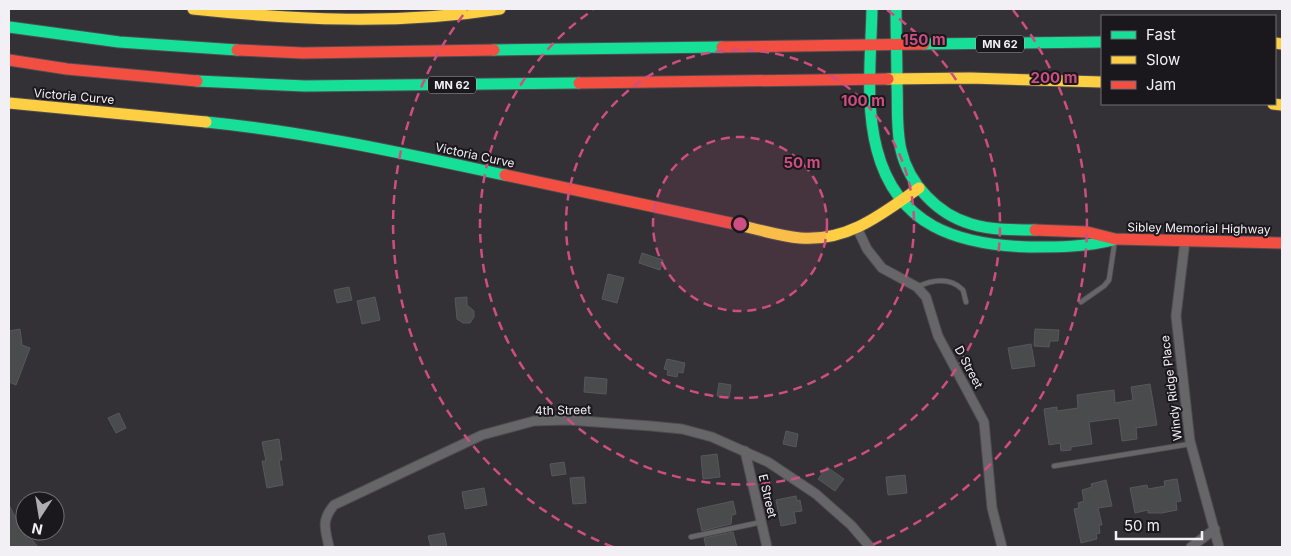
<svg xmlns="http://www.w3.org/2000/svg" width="1291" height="556" viewBox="0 0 1291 556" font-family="Inter,sans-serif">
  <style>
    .building { fill: #4a4b4c; stroke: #575859 }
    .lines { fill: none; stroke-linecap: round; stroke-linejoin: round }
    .lane-casing { stroke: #4f4d50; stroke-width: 6 }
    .street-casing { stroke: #4f4d50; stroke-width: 11 }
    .fast-casing { stroke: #4f4d50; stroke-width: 13 }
    .slow-casing { stroke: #4f4d50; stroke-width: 13 }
    .jam-casing { stroke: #4f4d50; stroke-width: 13 }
    .lane { stroke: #666567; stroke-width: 4.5 }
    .street { stroke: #666567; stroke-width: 9 }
    .fast { stroke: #16e098; stroke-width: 11 }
    .slow { stroke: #ffcf43; stroke-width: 11 }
    .jam { stroke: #f24e42; stroke-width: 11 }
    .ring { fill: none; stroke: #ce4e82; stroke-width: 2.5; stroke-dasharray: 9 6 }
    .labels { text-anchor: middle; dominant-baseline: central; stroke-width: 4; stroke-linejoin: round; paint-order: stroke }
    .shield { fill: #1a181c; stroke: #b1afb4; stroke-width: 1 }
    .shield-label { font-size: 11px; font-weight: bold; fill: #f2f0f5 }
    .street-label { font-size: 12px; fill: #f2f0f5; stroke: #1a181c }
    .centre { fill: #ce4e82; stroke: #1a181c; stroke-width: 2.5 }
    .ring-label { font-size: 15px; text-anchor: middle; font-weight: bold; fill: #ce4e82; stroke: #1a181c; stroke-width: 4; stroke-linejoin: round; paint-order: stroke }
  </style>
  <rect width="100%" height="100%" fill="#333135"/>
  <path class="building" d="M642,253L663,260L660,270L639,263Z
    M608,274L624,278L617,303L602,299Z
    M349,287L352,300L337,303L334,290Z
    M375,297L380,320L362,324L357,301Z
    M467,297V305L474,311V317L470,323H463L457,319L455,298Z
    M20,329L22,345L30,348L16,385L9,382V331Z
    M1035,329L1059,330L1058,341H1050L1049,347L1034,346Z
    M1031,344L1035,366L1012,369L1008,348Z
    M667,359L685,363L683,373L678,372L677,377L667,375L668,370L664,369Z
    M585,377L607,379L606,394L584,392Z
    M719,383L731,385L729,398L717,396Z
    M1150,384L1157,425L1136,428L1137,439L1122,441L1119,418L1089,422L1092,444L1071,447V450L1061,451L1060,443L1049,445L1044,409L1057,407V411L1078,408L1077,395L1114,390L1115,403L1133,400L1131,387Z
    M119,413L126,428L116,433L108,418Z
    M786,431L798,434L796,447L783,444Z
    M279,439L282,460H279L283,485L267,488L262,461H266L262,442Z
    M717,454L720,477L703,479L701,456Z
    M564,462L566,474L552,476L550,464Z
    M827,467L844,479L835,491L818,479Z
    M905,475L907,493L888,495L886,477Z
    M584,477L586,503L573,504L570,478Z
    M1177,479L1181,501L1176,502L1177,510L1162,513H1148V510L1135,513L1130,488L1147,485L1148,489L1165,486L1164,481Z
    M1106,480L1112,506L1098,508L1102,525H1099L1100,533L1096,534L1097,539L1081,543L1074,509L1079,508L1078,503L1084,501L1082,490L1092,487L1091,484Z
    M484,488L487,505L465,509L462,492Z
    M796,496L797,501L800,500L802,511L794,512L796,523L781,526L776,500Z
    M733,501L736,514L732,515L731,524L702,531L697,509Z
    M9,505L26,538L29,536L38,547H9Z
    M733,532L737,547H706L704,538Z
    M444,533L447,547H431L428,536Z"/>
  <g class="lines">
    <g class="lane-casing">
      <path id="lane" d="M917,287C932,280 950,277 963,290L966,302
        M1081,302L1104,286L1109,280L1115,240
        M1054,466L1190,444
        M691,537L762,522"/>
    </g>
    <g class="street-casing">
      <path id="street" d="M858,230L867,249L882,268L917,287L926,297L938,336L984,422L992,508L1002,547
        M1185,241L1176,316L1190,441L1219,547
        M745,451L767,547
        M329,547C325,528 321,521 334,505L482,435L534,421L568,420L651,426L682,429L712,437L768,462L816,494L851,525L870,547
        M1191,547L1215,529"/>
    </g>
    <g class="fast-casing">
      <path id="fast" d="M872,9C871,55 865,105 877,150C897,226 957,245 1030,247C1058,247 1086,247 1113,240
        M896,9C896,34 897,60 897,85C898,106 896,129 901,150C909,184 937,214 971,224C991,230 1014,230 1035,230
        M9,27L119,42L237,50
        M924,44L1102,42
        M494,50L722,47
        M197,81L305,86L579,83
        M206,122C308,132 406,154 505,175"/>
    </g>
    <g class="slow-casing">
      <path id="slow" d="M193,9C296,20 397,25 500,9
        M1275,43L1282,44
        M888,79L970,78L1102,82
        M9,103L206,122
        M1273,104L1282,105
        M735,224C756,229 779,236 800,238C848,242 882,214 919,188"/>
    </g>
    <g class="jam-casing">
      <path id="jam" d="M722,47L924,44
        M237,50L303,53L494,50
        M9,60L67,69L197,81
        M579,83L888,79
        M505,175L735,224
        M1035,230L1087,232L1115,239L1282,243"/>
    </g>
    <use href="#lane" class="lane"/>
    <use href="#street" class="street"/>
    <use href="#fast" class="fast"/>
    <use href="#slow" class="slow"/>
    <use href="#jam" class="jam"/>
  </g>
  <circle cx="740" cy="224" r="87" fill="#ce4e82" fill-opacity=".12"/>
  <g class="ring">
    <circle cx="740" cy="224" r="87"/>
    <circle cx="740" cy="224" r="174"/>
    <path d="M887 10A260 260 0 1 1 593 10"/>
    <path d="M613 547A347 347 0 0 1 467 10M1013 10A347 347 0 0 1 867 547"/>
  </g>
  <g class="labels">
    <g class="shield">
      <rect x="976" y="35.5" width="48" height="17" rx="4"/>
      <rect x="428" y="76.5" width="48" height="17" rx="4"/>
    </g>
    <g class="shield-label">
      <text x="1000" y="44">MN 62</text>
      <text x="452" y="85">MN 62</text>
    </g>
    <g class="street-label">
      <text transform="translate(74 96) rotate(5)">Victoria Curve</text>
      <text transform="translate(475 155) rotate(12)">Victoria Curve</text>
      <text transform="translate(1199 228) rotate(1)">Sibley Memorial Highway</text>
      <text transform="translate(969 367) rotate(62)">D Street</text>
      <text transform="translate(1171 388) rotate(-97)">Windy Ridge Place</text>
      <text transform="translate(563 410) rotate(-1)">4th Street</text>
      <text transform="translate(768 496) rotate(77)">E Street</text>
    </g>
  </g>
  <circle cx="740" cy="224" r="8" class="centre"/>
  <g class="ring-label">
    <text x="924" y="45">150 m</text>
    <text x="1054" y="83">200 m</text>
    <text x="863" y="106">100 m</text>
    <text x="802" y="168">50 m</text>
  </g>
  <rect width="1291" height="556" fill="none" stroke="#f2f0f5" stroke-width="20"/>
  <rect x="1101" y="15" width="175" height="90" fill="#1a181c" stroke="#706e73"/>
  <rect x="1111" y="31" width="25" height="8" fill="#16e098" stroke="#706e73"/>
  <text x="1146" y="40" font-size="15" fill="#f2f0f5">Fast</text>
  <rect x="1111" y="56" width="25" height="8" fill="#ffcf43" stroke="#706e73"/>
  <text x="1146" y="65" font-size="15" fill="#f2f0f5">Slow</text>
  <rect x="1111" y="81" width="25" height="8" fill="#f24e42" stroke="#706e73"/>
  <text x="1146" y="90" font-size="15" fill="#f2f0f5">Jam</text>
  <g transform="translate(40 516) rotate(192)"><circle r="24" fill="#1a181c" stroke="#706e73"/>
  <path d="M0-4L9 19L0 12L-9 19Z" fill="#afadb2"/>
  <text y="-8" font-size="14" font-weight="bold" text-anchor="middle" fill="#f2f0f5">N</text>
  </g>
  <path d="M1116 531v8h86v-8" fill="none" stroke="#f2f0f5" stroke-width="2.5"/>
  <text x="1124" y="531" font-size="15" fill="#f2f0f5" stroke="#1a181c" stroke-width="4" paint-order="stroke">50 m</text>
</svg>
